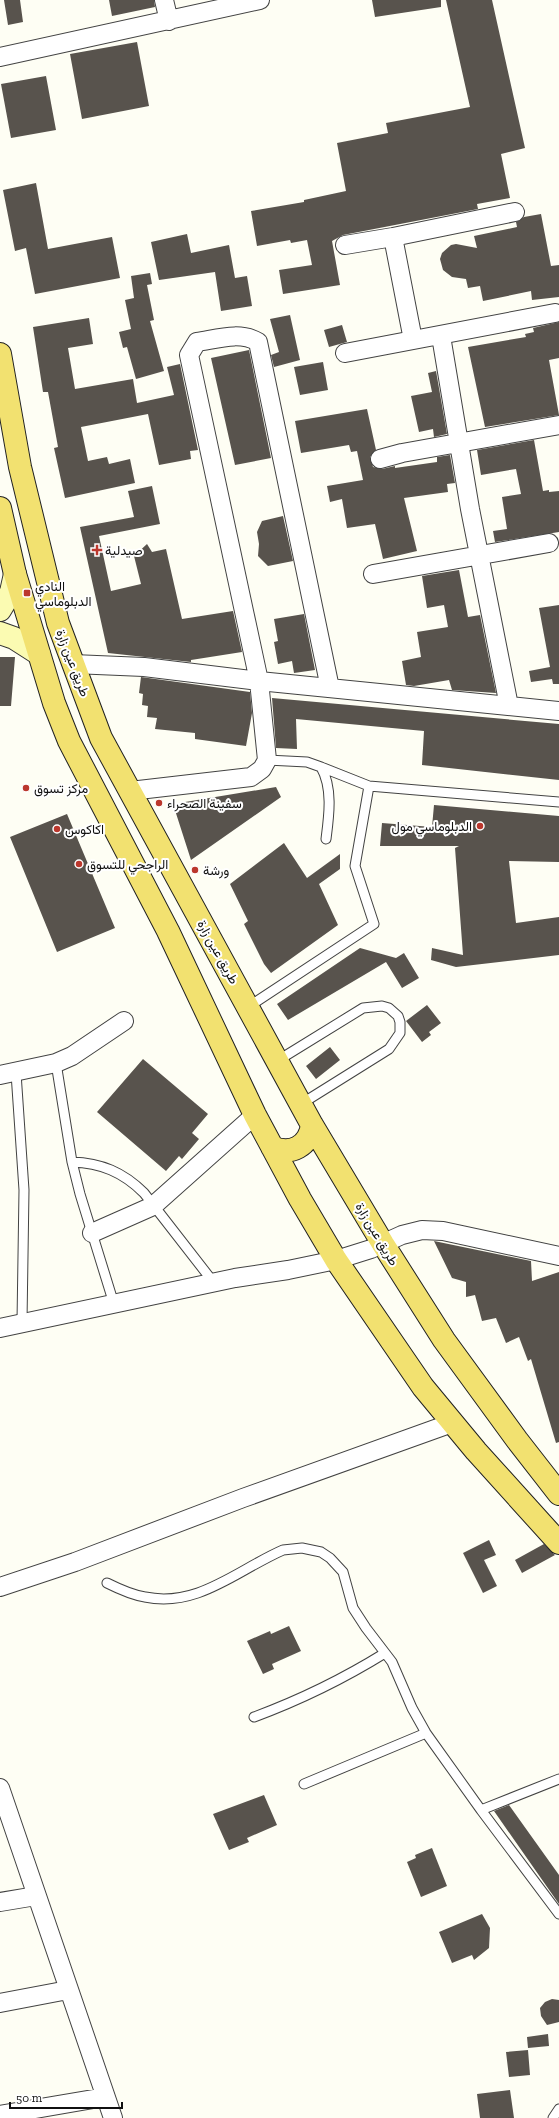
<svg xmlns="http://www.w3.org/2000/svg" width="559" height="2118" viewBox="0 0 559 2118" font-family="'Zilla Slab',Vazirmatn,serif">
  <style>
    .building { fill: #58534d }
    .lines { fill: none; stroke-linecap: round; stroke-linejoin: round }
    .lane-casing { stroke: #434343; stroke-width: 11 }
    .street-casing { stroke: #434343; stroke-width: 20 }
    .secondary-casing { stroke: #323232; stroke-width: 24 }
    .primary-casing { stroke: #212121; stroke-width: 24 }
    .lane { stroke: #fff; stroke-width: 9 }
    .street { stroke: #fff; stroke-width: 18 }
    .secondary { stroke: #fbfbb2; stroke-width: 22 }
    .primary { stroke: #f2e170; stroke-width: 22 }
    .poi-dot { fill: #bb372d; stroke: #fff; stroke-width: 1.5 }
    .labels { text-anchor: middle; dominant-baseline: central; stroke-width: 4; stroke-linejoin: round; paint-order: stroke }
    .poi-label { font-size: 13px; fill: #101010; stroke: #fff; text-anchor: start }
    .street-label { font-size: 13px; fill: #101010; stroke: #fff }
  </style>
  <rect width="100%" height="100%" fill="#fefef4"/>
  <path class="building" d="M4,0H20L23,22L8,25Z
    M109,0H154L155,7L112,16Z
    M372,0H441V7L375,17Z
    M446,0H492L525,148L501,154L510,198L477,204L478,209L343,235L332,241L340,285L283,294L279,270L312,265L307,240L291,243L290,240L257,246L251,211L304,202V200L346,191L337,143L388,133L386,123L470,107Z
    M137,42L149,106L82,119L70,54Z
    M46,76L56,130L11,138L1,84Z
    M36,183L48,249L112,237L120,278L35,294L26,248L15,251L3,190Z
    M541,214L551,266L559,265V297L532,300L531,291L483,301L480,286L468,288L466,279L452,277L443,270L440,259L442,253L451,245L456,244L477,248L474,236L517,227L516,222L524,217Z
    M187,234L191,253L229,245L235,278L247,276L252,306L221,311L215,272L159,280L151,242Z
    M150,273L152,284L147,285L154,320L150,321L164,371L136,379L127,347L123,348L119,332L131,329L125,300L134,298L131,276Z
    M290,315L300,360L274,367L271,355L279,352L270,319Z
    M89,318L93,344L68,348L75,389L133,379L137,403L174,395L167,367L180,364L198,450L190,451L191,459L159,465L148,414L81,427L88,461L107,457L109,464L130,459L135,483L65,498L54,448L58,447L48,392H43L33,327Z
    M559,322V358L549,360L559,415L485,427L468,347L526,337L525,334L534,332L533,328Z
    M342,325L347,342L329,347L324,330Z
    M249,350L271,458L235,465L211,358Z
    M323,362L328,390L300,395L294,367Z
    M436,371L447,434L434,437L433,429L419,432L411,396L432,392L428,373Z
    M367,409L376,450L370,457L373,467L382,469L395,466V468L437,462V457L450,455L455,483L447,484L448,492L404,498L417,551L383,559L375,524L347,528L342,499L330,502L327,486L363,480L357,451L351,452L349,445L301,453L295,421Z
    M534,440L543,491L549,490V492L559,491V532L495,542L493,531L507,529L502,497L521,494L516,469L481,475L477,450Z
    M152,486L160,524L99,536L111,591L141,584L134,556L147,544L152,552L166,549L182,619L233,611L242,652L191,660V662L108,653L80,527L134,517L128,491Z
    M283,516L293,561L268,566L258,556L259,544L257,532L262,521Z
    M459,570L468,617L480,615L496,693L452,690L449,680L414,686L406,685L402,661L421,657L417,632L448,627L444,605L427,608L422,576Z
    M559,605V684H553L552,679L531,682L529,671L550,667L539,608Z
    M304,614L315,670L294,673L292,661L278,664L274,642L278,641L274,619Z
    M0,657H15L11,706H0Z
    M141,677L250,692L252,713L246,746L195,739V733L155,729L157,718L147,717L148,706L142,705L143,694L139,693Z
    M272,698L559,724V780L422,765L424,731L296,719L297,749L276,748Z
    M276,787L281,797L191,860L173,804Z
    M434,805L559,816V862L509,861L516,923L559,917V955L456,967L431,960L432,948L463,955L455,848L459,846H380L382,823L432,827Z
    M67,814L115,928L57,952L10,837Z
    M284,843L307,878L340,854V869L319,884L338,925L271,973L264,964L244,924L248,921L230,884Z
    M360,948L396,958L404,953L419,978L402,988L386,962L288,1020L277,1004Z
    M427,1005L441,1023L429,1032L431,1035L422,1042L406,1021Z
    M330,1047L340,1060L316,1079L306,1066Z
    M143,1059L208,1114L192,1133L199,1139L182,1159L179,1156L166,1171L97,1112Z
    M434,1241L531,1261L532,1281L559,1272V1442L556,1443L531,1359L528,1361L519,1337L506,1343L496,1318L482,1321L475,1295L466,1297V1282L452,1278Z
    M489,1540L496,1555L484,1560L497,1586L483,1593L463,1553Z
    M544,1544L555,1555L522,1573L515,1560Z
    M289,1626L301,1651L272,1664L274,1669L263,1674L247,1641L270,1631L271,1634Z
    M264,1795L277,1825L247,1838L249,1842L229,1850L213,1814Z
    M509,1805L559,1875V1904L494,1811Z
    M432,1848L447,1886L421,1897L407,1862L416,1858L415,1855Z
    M482,1914L490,1928L489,1948L474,1960L472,1955L452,1963L439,1932Z
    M552,1999L559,2000V2022L547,2025L541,2016L540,2008L545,2002Z
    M548,2034L549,2046L528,2048L527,2037Z
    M528,2050L530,2075L509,2077L506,2052Z
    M510,2090L514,2118H480L477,2094Z"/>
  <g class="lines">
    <g class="lane-casing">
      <path id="lane" d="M267,760L307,762L321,767C333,788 329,816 326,839
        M321,767L369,786
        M248,1007L374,924L355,866L369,786L559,802
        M277,1061L363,1008L382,1006L389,1008L398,1016L400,1022V1033L389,1049L301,1104
        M56,1063L72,1162L80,1194L114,1304
        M16,1073L24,1190L22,1322
        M72,1162C101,1163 123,1172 144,1193L214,1283
        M107,1583C119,1589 132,1595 145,1597C198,1608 237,1570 283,1550L302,1548L321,1552L330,1558L343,1572L353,1608L366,1628L392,1662L412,1708L426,1733L481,1810L559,1914
        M254,1717C300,1700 343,1679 385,1653
        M304,1784L426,1733
        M481,1810L559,1779
        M553,2118L559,2109"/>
    </g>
    <g class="street-casing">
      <path id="street" d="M164,0L169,21
        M0,57L260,0
        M393,237L413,340
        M345,245L393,237L515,212
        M441,336L470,509L509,706
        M345,353L555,313
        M380,459L402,453L559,425
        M373,574L549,543
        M73,664L144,667L259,681L559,711
        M130,791L251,777L262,769L267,760L259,681L189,355L197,342C217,339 240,331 258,342L330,688
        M0,1075L56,1063L72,1056L124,1021
        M92,1233L153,1206L255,1115
        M0,1328L235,1278L288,1270L336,1260L371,1249L402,1235L422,1230L443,1231L559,1256
        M0,1587L75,1562L243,1498L452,1423
        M0,1788L113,2118
        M0,1902L36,1896
        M0,2003L68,1990
        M0,2115L105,2097"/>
    </g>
    <g class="secondary-casing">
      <path id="secondary" d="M0,610L11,592L15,574
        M0,633L14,638L39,654"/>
    </g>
    <g class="primary-casing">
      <path id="primary" d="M0,354L20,467L58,623L101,738L312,1125L383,1244L444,1340L517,1440L559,1494
        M0,508L15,574L54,703L69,741L168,931L255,1115L300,1199L336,1260L423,1387L476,1451L559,1543
        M272,1147C291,1156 309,1146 312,1125"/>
    </g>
    <use href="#lane" class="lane"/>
    <use href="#street" class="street"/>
    <use href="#secondary" class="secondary"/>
    <use href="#primary" class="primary"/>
  </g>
  <g class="poi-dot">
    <path d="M95 544h4v4h4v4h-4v4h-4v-4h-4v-4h4z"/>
    <rect x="23" y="589" width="8" height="8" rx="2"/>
    <circle cx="26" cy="788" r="4"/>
    <circle cx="159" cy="803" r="4"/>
    <circle cx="480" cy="826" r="4"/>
    <circle cx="57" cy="829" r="4"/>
    <circle cx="79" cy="864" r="4"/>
    <circle cx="195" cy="870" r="4"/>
  </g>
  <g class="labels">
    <g class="poi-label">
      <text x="105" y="550">صيدلية</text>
      <text x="35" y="586">النادي<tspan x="35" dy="15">الدبلوماسي</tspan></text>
      <text x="34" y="788">مركز تسوق</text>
      <text x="167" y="803">سفينة الصحراء</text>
      <text x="472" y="826" text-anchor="end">الدبلوماسي مول</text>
      <text x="65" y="829">اكاكوس</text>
      <text x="87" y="864">الراجحي للتسوق</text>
      <text x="203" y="870">ورشة</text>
    </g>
    <g class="street-label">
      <text transform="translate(73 663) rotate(69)">طريق عين زارة</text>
      <text transform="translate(218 952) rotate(61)">طريق عين زارة</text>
      <text transform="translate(377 1234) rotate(59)">طريق عين زارة</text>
    </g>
  </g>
  <path d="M10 2102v6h112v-6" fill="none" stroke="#101010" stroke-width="2"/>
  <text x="16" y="2102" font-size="12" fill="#101010" stroke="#ffffff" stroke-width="3" paint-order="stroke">50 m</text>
</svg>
